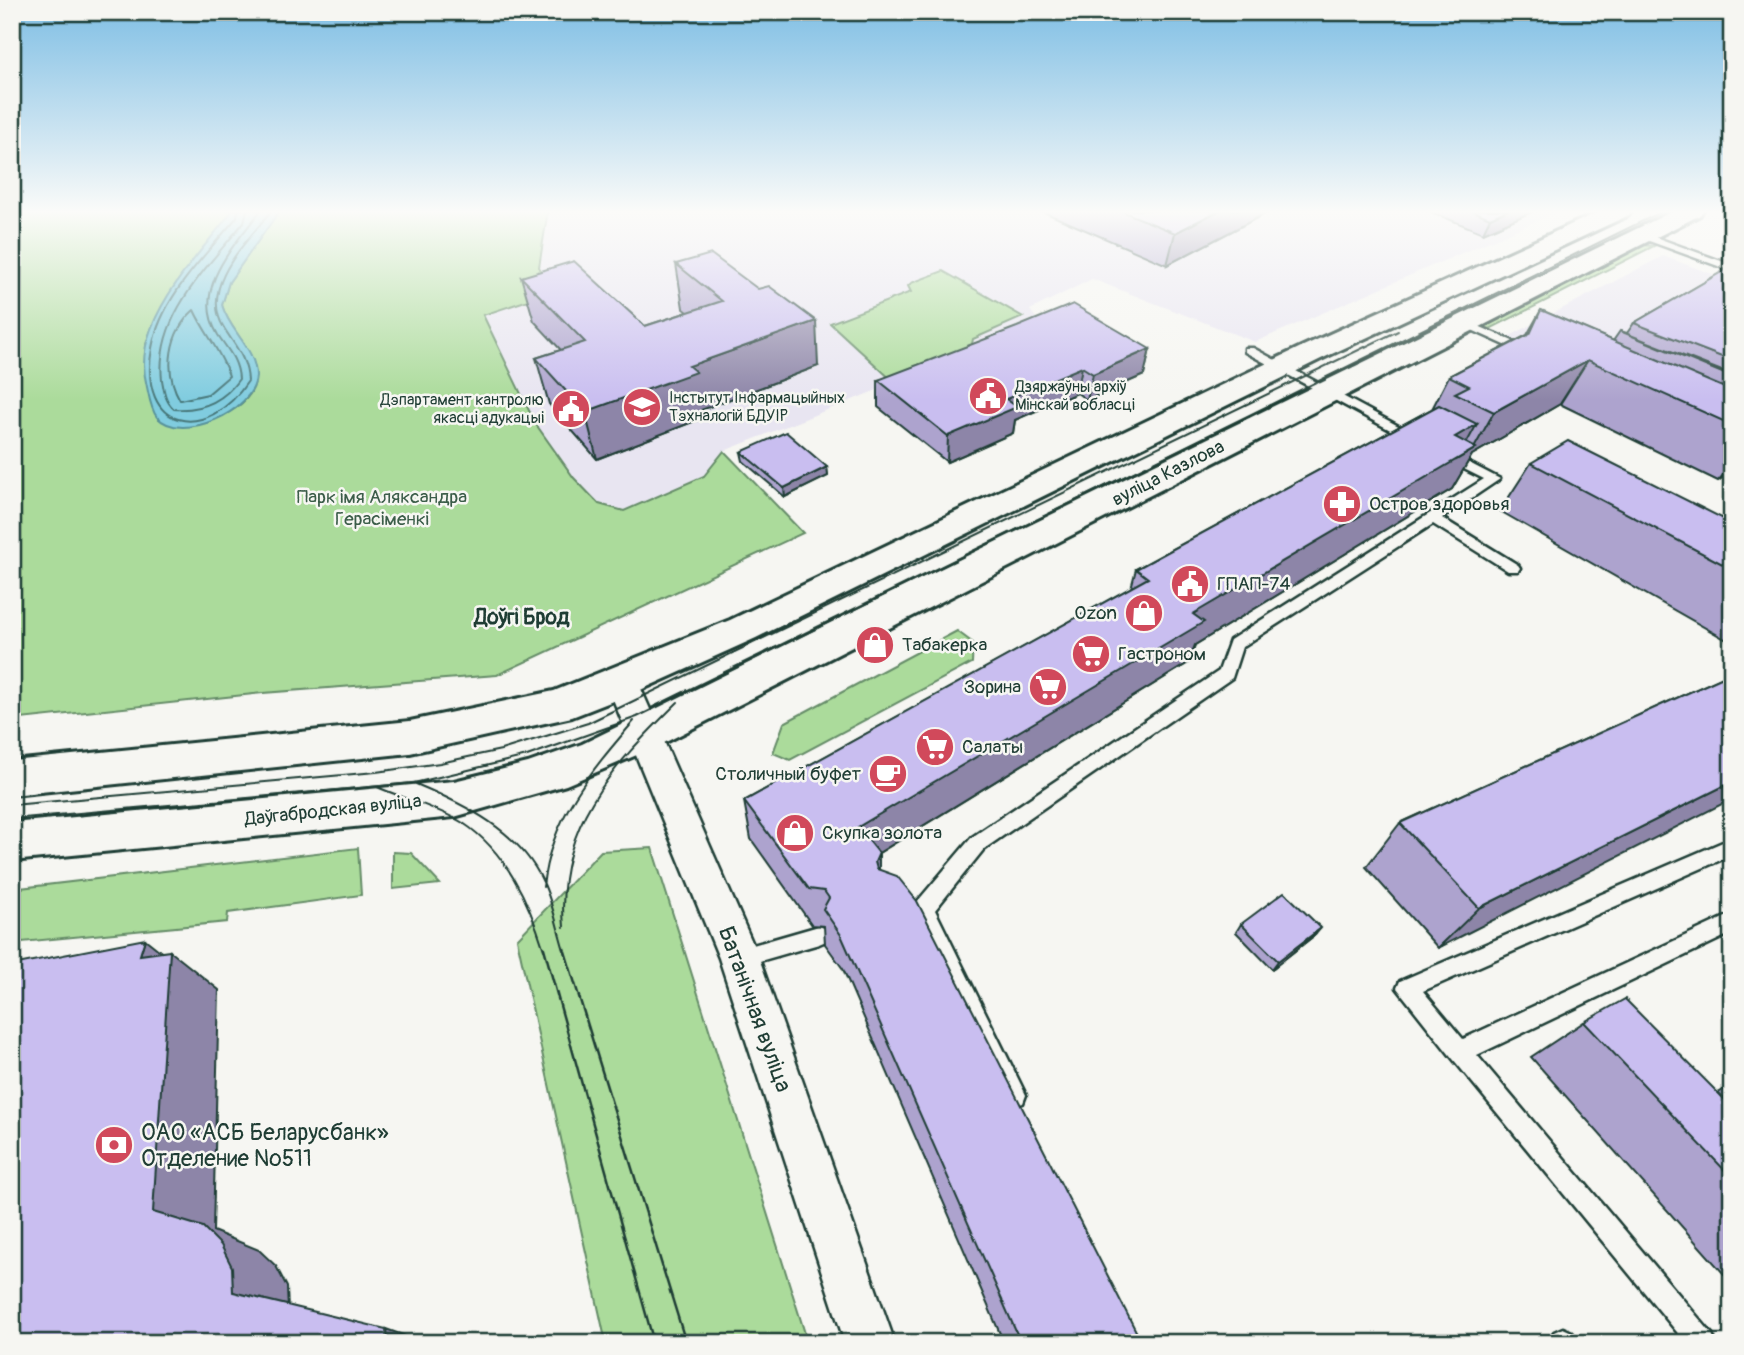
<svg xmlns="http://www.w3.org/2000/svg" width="1744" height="1355" viewBox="0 0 1744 1355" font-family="Pangolin,sans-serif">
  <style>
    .built { fill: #e8e5f1 }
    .green { fill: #abdb9b; stroke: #658c68; stroke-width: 2 }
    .water { fill: #80ccdf; stroke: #59939b; stroke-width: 2 }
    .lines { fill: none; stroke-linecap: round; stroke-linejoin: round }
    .shore { stroke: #467678; stroke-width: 2 }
    .lane-casing { stroke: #1f3d34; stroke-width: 5 }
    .street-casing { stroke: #1f3d34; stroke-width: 5 }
    .primary-casing { stroke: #1f3d34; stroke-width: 6 }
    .lane { fill: #f6f6f2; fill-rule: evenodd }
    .street { fill: #f6f6f2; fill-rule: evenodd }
    .primary { fill: #f6f6f2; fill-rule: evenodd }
    .tram-far1 { stroke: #1f3d34; stroke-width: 2 }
    .tram { stroke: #1f3d34; stroke-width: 2.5 }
    .wall { fill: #ada3ce; stroke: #1f3d34; stroke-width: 2 }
    .shaded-wall { fill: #8d85a8; stroke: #1f3d34; stroke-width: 2 }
    .building { fill: #c9bef0; stroke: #1f3d34; stroke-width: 2 }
    .labels { text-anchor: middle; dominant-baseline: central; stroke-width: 5; stroke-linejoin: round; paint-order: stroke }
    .far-poi-label { font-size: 16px; fill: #1f3d34; stroke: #f6f6f2; text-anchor: start }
    .street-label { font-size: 19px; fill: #1f3d34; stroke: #f6f6f2 }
    .park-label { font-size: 19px; fill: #3b5d49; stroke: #f6f6f2 }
    .poi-label { font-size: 19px; fill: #1f3d34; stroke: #f6f6f2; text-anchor: start }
    .neighbourhood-label { font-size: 21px; font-weight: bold; fill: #1f3d34; stroke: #f6f6f2 }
    .near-street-label { font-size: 23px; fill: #1f3d34; stroke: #f6f6f2 }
    .near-poi-label { font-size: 23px; fill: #1f3d34; stroke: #f6f6f2; text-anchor: start }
  </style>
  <rect width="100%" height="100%" fill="#f6f6f2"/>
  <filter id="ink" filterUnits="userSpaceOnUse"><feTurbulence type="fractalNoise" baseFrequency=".0143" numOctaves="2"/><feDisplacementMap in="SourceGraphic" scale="14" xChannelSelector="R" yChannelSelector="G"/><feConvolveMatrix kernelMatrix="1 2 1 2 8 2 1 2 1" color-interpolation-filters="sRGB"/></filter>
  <g filter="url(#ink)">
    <path class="built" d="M548,210H1562L1255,342L1092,279L1030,310L1036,318L975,342L970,353L724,451L704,476L623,511L599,504L574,478L535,423L483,315L553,292L539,267Z
      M1663,256L1715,275L1729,267L1732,436L1508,337Z"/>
    <path class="green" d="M12,210H233L167,299L151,330L146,344L159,419C189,436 261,411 255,372C252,345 229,330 222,305L229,282L280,210H548L539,267L553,292L483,315L535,423L574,478L599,504L624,511L704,476L724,451L803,533L497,675L263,693L12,720Z
      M1642,245L1654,246L1490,329L1482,325Z
      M943,271L1023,317L973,339L970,353L894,382L830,323L911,292L908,286L911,283Z
      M957,631L973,643L972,663L790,760L773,753L784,723Z
      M358,848L361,895L228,913L227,922L12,943V889Z
      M652,848L808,1343H606L517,939L601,851Z
      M393,852L411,853L440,884L393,889Z"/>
    <path class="water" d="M233,210H280L229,282L222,305C229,331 256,348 256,376C255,411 181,444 157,417C151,410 149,396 147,387C142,368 144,347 151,329C168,285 205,247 233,210Z"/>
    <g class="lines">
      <path class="shore" d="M238,210L237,217C206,255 161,297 152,348C137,431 207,444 248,381C247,358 235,346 224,328C198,286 248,241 272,210
        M247,210L244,222C207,268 155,316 162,380C164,391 165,401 174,409C201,411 223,402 239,379C238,360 228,350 218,335C190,289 235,245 261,210
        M194,310C204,332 222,353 229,376L208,394L180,400C163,371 169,332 194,310Z"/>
      <g class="lane-casing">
        <path id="lane" d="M1638,233H1644L1732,265V271L1638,237Z
          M1467,321L1533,350L1535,352L1525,354L1463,326L1462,324Z
          M1245,348H1253L1419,437L1417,440H1409L1245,352Z
          M1448,452L1500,479L1442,518L1518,565L1520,568L1518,571H1508L1433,524L1242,647L1232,678L984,849L935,910L1026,1095L1023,1103L1015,1106L1007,1103L914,908L917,902L972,837L1219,671L1230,640L1484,479L1444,459V453Z
          M1732,838V855L1423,991L1463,1039L1732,914V933L1477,1055L1712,1334L1716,1343H1686L1453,1059L1397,988L1400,981Z
          M819,926L826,929L829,935L826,941L819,944L739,967L732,965L729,958L732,951L739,949Z
          M1563,1328L1572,1332L1575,1343H1548L1554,1332Z"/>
      </g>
      <g class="street-casing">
        <path id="street" d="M622,670L633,674L638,682L759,958L895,1343H845L719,958L606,682L611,674Z"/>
      </g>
      <g class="primary-casing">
        <path id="primary" d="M1603,210H1632L1629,215L1321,359L756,638L636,692L572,717L410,753L12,795V761L410,721L554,691L730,620L1301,347Z
          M1675,210H1703L1700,215L658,746L566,785L454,817L12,861V823L454,781L528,763L582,744Z"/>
      </g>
      <use href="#lane" class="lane"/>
      <use href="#street" class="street"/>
      <use href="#primary" class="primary"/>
      <path class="tram-far1" d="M416,784C464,804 520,831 543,882C553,903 557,928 564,950
        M377,787C405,799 437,807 463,823C506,851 529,902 544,950
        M12,805L376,772L440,763L501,750L588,723L1398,331
        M12,819L414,783L527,756L637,717L1665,210
        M543,887C550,819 591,771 634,721
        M564,927C555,827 611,768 678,702"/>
      <path class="tram" d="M544,948L654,1343
        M564,948L686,1343"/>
    </g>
    <path class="wall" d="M1039,210H1272L1167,265Z
      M1426,210H1536L1483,233Z
      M676,264L818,366L701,410L703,418L597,459L549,404L536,358L561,350L534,321L521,277L645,326L688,312L683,308Z
      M1732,266V471L1718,481L1560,404L1472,455L1452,489L1195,645L1188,663L879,853V870L1142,1343H1004L843,969L825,944L824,926L812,925L751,839L744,801L1131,588L1136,569L1432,409L1449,376L1527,335L1541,310L1613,341L1620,331L1627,333L1634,323Z
      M1150,349L1144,375L1087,400L1077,393L1015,420L1013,433L947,462L878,407V380Z
      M741,452L827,467L828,476L785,497L743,461Z
      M1531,463L1732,523V643L1500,511Z
      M1732,673L1438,948L1366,867L1400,823Z
      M1241,924L1315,935L1272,969L1236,932Z
      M1584,1022L1718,1093L1732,1085V1283L1531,1057Z"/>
    <path class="shaded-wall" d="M1220,210H1272L1167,265L1175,233Z
      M1508,210H1536L1483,233L1490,218Z
      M816,321L818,366L701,410L703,418L597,459L585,412L689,366Z
      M1150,349L1144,375L1087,400L1093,374Z
      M1588,360L1560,404L1472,455L1452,489L1195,645L1188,663L859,865L858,827L1193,614L1455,437L1477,424L1458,459L1473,450L1494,412Z
      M1082,367L1077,393L1015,420L1013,433L947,462L948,436L1006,399Z
      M1732,465V471L1718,481Z
      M827,467L828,476L785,497L784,488Z
      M1732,782V799L1438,948L1479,908Z
      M879,853V890L875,862Z
      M1321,928L1315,935L1272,969L1278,961Z
      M145,939L169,958L170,951L219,990L213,1231L259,1250L276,1266L287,1287L288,1310L233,1292L153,1212L140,955Z
      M386,1329L425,1343H387Z"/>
    <path class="building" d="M1119,210H1220L1175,233Z
      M1470,210H1508L1490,218Z
      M711,254L758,289L769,286L816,321L689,366L696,372L585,412L536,358L585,342L521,277L574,261L645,326L722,301L676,264Z
      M1732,266V361L1634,323Z
      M1073,304L1150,349L1093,374L1082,367L1006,399L1017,407L948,436L878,380L1017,327Z
      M1541,310L1732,391V425L1588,360L1494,412L1455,393L1469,386L1449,376L1530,334Z
      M1620,331L1732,375V377Z
      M1439,405L1477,424L1455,437L1476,448L1193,614L1204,622L858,827L879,853L875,862L877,869L897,876L917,901L1142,1343H1021L841,935L823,909L829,898L824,891L809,889L744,801L1148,578L1136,569Z
      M786,432L827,467L784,488L741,452Z
      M1568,441L1732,523V569L1531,463Z
      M1732,673V782L1479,908L1400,823Z
      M1284,892L1321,928L1278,961L1241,924Z
      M145,939L140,955L170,951L153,1212L203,1227L221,1245L232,1267L233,1292L386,1329L387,1343H12V965Z
      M1625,999L1725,1100L1732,1096V1178L1584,1022Z"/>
  </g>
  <linearGradient id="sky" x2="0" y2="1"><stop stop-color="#7ebee4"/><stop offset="0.53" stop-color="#fbfbf9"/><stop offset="1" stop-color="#fbfbf9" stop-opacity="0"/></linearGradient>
  <rect width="1744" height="400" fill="url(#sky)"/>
  <defs>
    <g id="civic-disc" transform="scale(2.0125)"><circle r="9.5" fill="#d1495b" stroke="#f6f6f2"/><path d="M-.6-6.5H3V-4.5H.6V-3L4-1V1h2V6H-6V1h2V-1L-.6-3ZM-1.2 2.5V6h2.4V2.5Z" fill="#fff"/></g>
    <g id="university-disc" transform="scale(2.0125)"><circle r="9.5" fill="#d1495b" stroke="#f6f6f2"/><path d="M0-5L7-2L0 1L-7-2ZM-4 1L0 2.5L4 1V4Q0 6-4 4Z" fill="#fff"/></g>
    <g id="pharmacy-disc" transform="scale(2.0125)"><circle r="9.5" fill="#d1495b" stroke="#f6f6f2"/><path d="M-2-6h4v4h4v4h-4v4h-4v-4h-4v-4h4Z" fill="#fff"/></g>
    <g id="shop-disc" transform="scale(2.0125)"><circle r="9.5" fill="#d1495b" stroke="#f6f6f2"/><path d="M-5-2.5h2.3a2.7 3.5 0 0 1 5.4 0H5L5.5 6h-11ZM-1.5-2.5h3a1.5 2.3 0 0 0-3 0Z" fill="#fff"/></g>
    <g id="supermarket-disc" transform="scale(2.0125)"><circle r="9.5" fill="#d1495b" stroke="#f6f6f2"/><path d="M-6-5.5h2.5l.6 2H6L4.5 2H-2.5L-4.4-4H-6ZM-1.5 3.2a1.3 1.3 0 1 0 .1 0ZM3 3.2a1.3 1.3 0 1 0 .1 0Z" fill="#fff"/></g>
    <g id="cafe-disc" transform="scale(2.0125)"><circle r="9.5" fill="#d1495b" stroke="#f6f6f2"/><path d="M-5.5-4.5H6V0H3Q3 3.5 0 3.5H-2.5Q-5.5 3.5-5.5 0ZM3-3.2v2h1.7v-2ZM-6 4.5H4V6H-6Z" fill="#fff"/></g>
    <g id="bank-disc" transform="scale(2.0125)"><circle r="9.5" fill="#d1495b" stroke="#f6f6f2"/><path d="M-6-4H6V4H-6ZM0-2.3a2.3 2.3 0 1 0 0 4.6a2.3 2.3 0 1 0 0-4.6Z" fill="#fff"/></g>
  </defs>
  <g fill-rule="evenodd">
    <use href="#civic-disc" x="988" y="396"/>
    <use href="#university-disc" x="642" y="407"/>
    <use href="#civic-disc" x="571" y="409"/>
    <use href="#pharmacy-disc" x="1342" y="504"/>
    <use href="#civic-disc" x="1190" y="584"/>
    <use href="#shop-disc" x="1144" y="613"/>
    <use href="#shop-disc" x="875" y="645"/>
    <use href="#supermarket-disc" x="1091" y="654"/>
    <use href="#supermarket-disc" x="1048" y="687"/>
    <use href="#supermarket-disc" x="935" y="747"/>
    <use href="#cafe-disc" x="888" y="774"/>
    <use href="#shop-disc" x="795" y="833"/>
    <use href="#bank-disc" x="114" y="1145"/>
  </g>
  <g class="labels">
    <g class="far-poi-label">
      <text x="1015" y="387">Дзяржаўны архіў<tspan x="1015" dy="18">Мінскай вобласці</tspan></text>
      <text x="669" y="398">Інстытут Інфармацыйных<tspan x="669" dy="18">Тэхналогій БДУІР</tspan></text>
      <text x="544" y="400" text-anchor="end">Дэпартамент кантролю<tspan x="544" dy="18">якасці адукацыі</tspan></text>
    </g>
    <g class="street-label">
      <text transform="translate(1168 473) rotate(-27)">вуліца Казлова</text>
      <text transform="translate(333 810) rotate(-6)">Даўгабродская вуліца</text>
    </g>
    <g class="park-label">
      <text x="382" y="497">Парк імя Аляксандра<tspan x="382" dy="22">Герасіменкі</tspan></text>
    </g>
    <g class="poi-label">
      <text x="1369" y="504">Остров здоровья</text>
      <text x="1217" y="584">ГПАП-74</text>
      <text x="1117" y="613" text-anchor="end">Ozon</text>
      <text x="902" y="645">Табакерка</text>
      <text x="1118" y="654">Гастроном</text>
      <text x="1021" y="687" text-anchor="end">Зорина</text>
      <text x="962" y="747">Салаты</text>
      <text x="861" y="774" text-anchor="end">Столичный буфет</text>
      <text x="822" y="833">Скупка золота</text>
    </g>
    <g class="neighbourhood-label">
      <text x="522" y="617">Доўгі Брод</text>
    </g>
    <g class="near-street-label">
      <text transform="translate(755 1009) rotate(70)">Батанічная вуліца</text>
    </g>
    <g class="near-poi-label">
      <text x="141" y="1132">ОАО «АСБ Беларусбанк»<tspan x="141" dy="26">Отделение №511</tspan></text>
    </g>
  </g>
  <rect width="1744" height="1355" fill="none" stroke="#f6f6f2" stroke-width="42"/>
  <rect x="21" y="21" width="1702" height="1313" fill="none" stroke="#1f3d34" stroke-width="2.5" filter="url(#ink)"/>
</svg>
